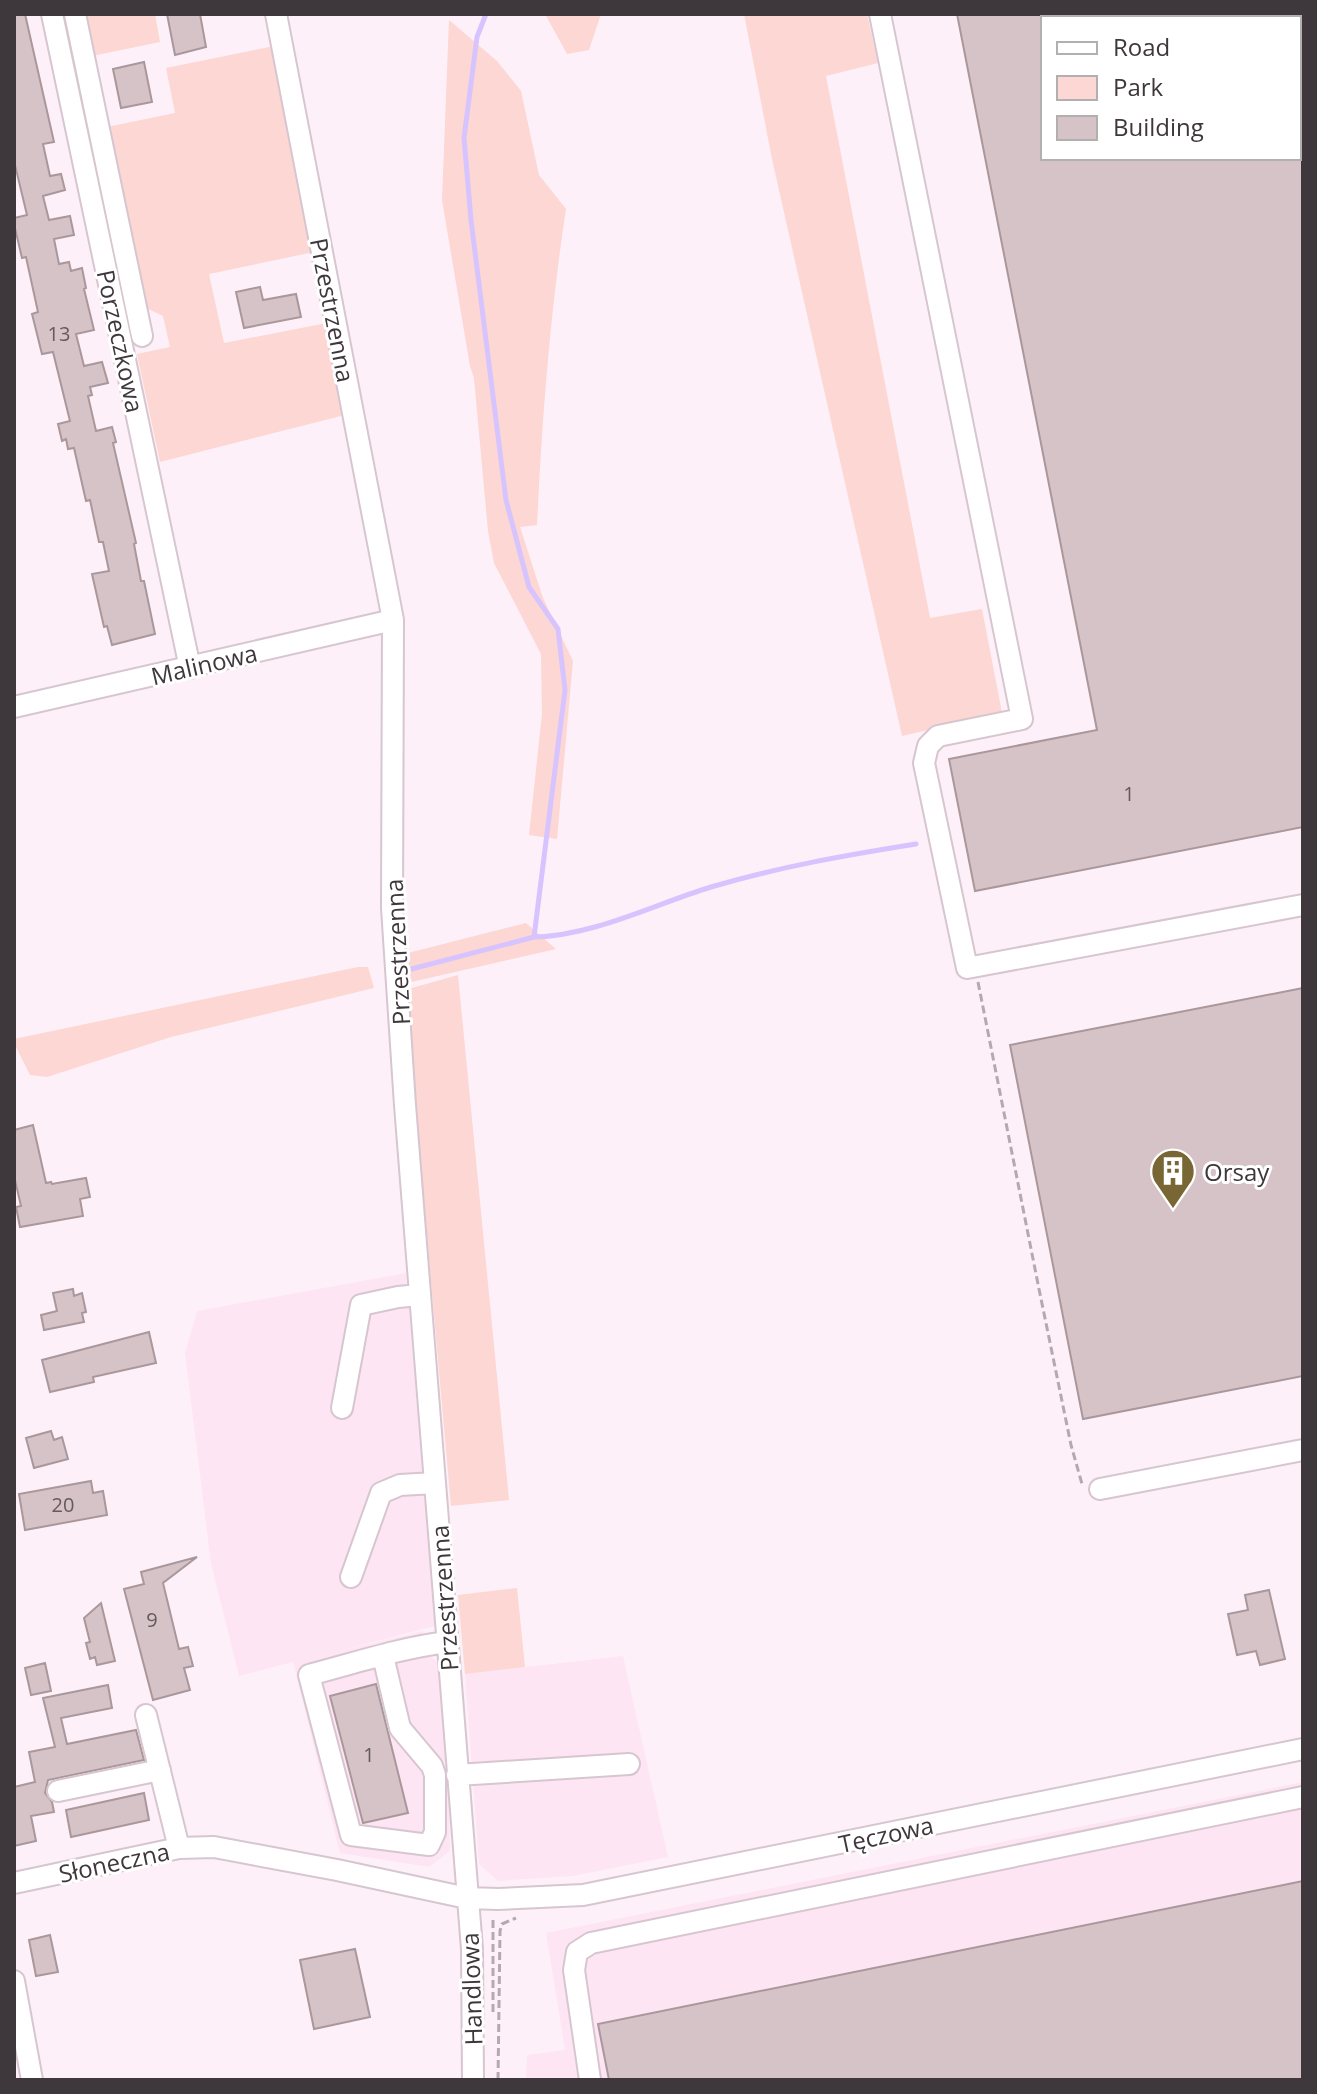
<svg xmlns="http://www.w3.org/2000/svg" width="1317" height="2094" viewBox="0 0 1317 2094" font-family="'Open Sans',sans-serif">
  <style>
    .built { fill: #fde5f3 }
    .green { fill: #fcd7d3 }
    .lines { fill: none; stroke-linecap: round; stroke-linejoin: round }
    .stream { stroke: #d7c4ff; stroke-width: 5 }
    .building { fill: #d6c3c7; stroke: #aa979b; stroke-width: 2 }
    .minor-casing { stroke: #d7c6cf; stroke-width: 24 }
    .path { stroke: #b5a9b0; stroke-width: 3; stroke-dasharray: 8 4; stroke-linecap: butt }
    .minor { stroke: #fff; stroke-width: 20 }
    .labels { text-anchor: middle; dominant-baseline: central; stroke-width: 6; stroke-linejoin: round; paint-order: stroke }
    .number-label { font-size: 20px; fill: #645a5e }
    .street-label { font-size: 24px; fill: #3e373b; stroke: #fff }
    .poi-label { font-size: 24px; fill: #3e373b; stroke: #fff; text-anchor: start }
  </style>
  <rect width="100%" height="100%" fill="#fef0f8"/>
  <path class="built" d="M406,1273L435,1626L327,1654L423,1631L427,1654L442,1665L448,1740L450,1851L429,1867L340,1853L293,1662L239,1676L211,1564L185,1353L197,1311Z
    M623,1656L668,1857L573,1876L498,1881L479,1864L465,1674Z
    M1303,1782V2080H526L527,2055L565,2050L546,1933Z"/>
  <path class="green" d="M83,14H155L160,42L92,56Z
    M545,14H601L589,50L567,54Z
    M744,14H867L878,63L826,76L930,618L982,609L1002,713L902,736L772,159Z
    M449,20L497,61L521,91L539,175L566,209C550,313 542,419 537,525L520,527L543,598L573,661L557,839L529,835L542,714L541,654L494,563L488,531L474,378L470,366L442,200Z
    M274,46L314,252L209,274L224,343L327,323L345,415L160,462L137,354L170,347L163,316L144,307L107,127L175,113L166,68Z
    M526,923L556,949L407,983L408,953Z
    M358,967H368L374,988L171,1037L47,1077L30,1075L14,1043V1039Z
    M458,975L509,1500L451,1506L405,990Z
    M517,1588L525,1667L465,1674L458,1595Z"/>
  <g class="lines">
    <path class="stream" d="M534,937C593,936 655,904 711,887C778,867 847,855 916,844
      M404,971L534,937L565,690L558,629L529,587L506,500L471,220L464,138L477,37L486,14"/>
  </g>
  <path class="building" d="M14,14H25L54,142L43,144L50,176L61,174L65,190L43,196L49,220L70,216L74,235L54,239L59,264L69,262L71,271L82,268L86,288L84,289L94,330L76,334L84,366L102,362L108,383L90,387L92,395L88,396L96,431L112,427L116,442L113,443L136,543L134,544L141,581H144L155,634L112,645L107,626L104,627L92,574L109,571L103,542H99L90,500L86,501L74,448L68,449L66,439L62,441L58,424L70,421L53,352L42,354L32,314L38,312L26,257L22,258L14,224V218L27,215L14,161Z
    M167,14H200L206,47L175,55Z
    M957,14H1043V158H1303V827L975,891L949,759L1097,730Z
    M144,62L152,102L121,108L113,69Z
    M260,287L263,300L296,294L301,317L244,328L236,292Z
    M1303,988V1376L1083,1419L1010,1045Z
    M33,1125L46,1183L51,1182L52,1184L86,1178L90,1197L80,1199L83,1216L20,1227L16,1207L21,1206L14,1176V1130Z
    M73,1289L74,1296L82,1293L86,1312L82,1313L84,1322L44,1330L41,1315L57,1311L53,1293Z
    M149,1332L156,1363L93,1377L94,1382L50,1392L42,1360Z
    M51,1431L54,1440L62,1437L68,1459L34,1468L26,1438Z
    M91,1481L93,1493L103,1491L107,1515L25,1530L19,1494Z
    M197,1557L163,1583L179,1649L188,1647L193,1666L184,1668L190,1690L153,1700L124,1589L144,1584L141,1572Z
    M1269,1590L1285,1659L1260,1665L1256,1651L1237,1655L1228,1614L1248,1610L1245,1595Z
    M101,1603L115,1661L97,1665L95,1657L90,1659L86,1643L90,1642L84,1618Z
    M45,1663L51,1691L31,1695L25,1668Z
    M376,1684L408,1813L363,1823L330,1696Z
    M108,1685L112,1708L61,1718L67,1744L136,1730L144,1760L48,1780L45,1793L52,1802L54,1812L31,1816L36,1841L14,1846V1787L35,1782L29,1752L55,1747L43,1698Z
    M144,1793L149,1820L71,1837L66,1810Z
    M1303,1881V2080H609L598,2024Z
    M50,1935L58,1972L36,1976L29,1940Z
    M355,1949L370,2017L314,2029L300,1960Z"/>
  <g class="lines">
    <g class="minor-casing">
      <path id="minor" d="M52,14L190,668
        M75,14L142,336
        M276,14L393,620L392,908L405,1105L472,1949L473,2080
        M880,14L1022,719L938,736L928,746L924,763L967,968L1303,905
        M14,707L393,620
        M342,1408L361,1305L398,1297L420,1295
        M1100,1489L1303,1450
        M351,1577L381,1493L400,1485L435,1483
        M383,1656L400,1728L432,1766L435,1775V1832L429,1845L351,1835L309,1675C355,1663 400,1648 447,1642
        M146,1715L179,1848
        M457,1775L629,1764
        M58,1791L160,1770
        M14,1883L179,1848L214,1847L337,1870L467,1898L498,1899L583,1895L1303,1749
        M14,1981L32,2080
        M590,2080L574,1970L577,1952L591,1943L1303,1797"/>
    </g>
    <path class="path" d="M978,982L1039,1289L1071,1445L1082,1484
      M493,2012V1916
      M498,2080L500,1931L502,1924L516,1918"/>
    <use href="#minor" class="minor"/>
  </g>
  <defs>
    <g id="building-pin" transform="scale(2.3)"><path d="M0 17L-7.5 6A9.5 9.5 0 1 1 7.5 6Z" fill="#796635" stroke="#fff"/><path d="M-4-6H4V6H1V3H-1V6H-4ZM-2.5-4.3h1.7v1.8h-1.7ZM.8-4.3h1.7v1.8H.8ZM-2.5-1h1.7V.8h-1.7ZM.8-1h1.7V.8H.8Z" fill="#fff"/></g>
  </defs>
  <g fill-rule="evenodd">
    <use href="#building-pin" x="1173" y="1171"/>
  </g>
  <g class="labels">
    <g class="number-label">
      <text x="59" y="333">13</text>
      <text x="1129" y="793">1</text>
      <text x="63" y="1504">20</text>
      <text x="152" y="1619">9</text>
      <text x="369" y="1754">1</text>
    </g>
    <g class="street-label">
      <text transform="translate(333 310) rotate(79)">Przestrzenna</text>
      <text transform="translate(121 341) rotate(78)">Porzeczkowa</text>
      <text transform="translate(204 664) rotate(-13)">Malinowa</text>
      <text transform="translate(397 952) rotate(-93)">Przestrzenna</text>
      <text transform="translate(444 1598) rotate(-94)">Przestrzenna</text>
      <text transform="translate(886 1834) rotate(-12)">Tęczowa</text>
      <text transform="translate(114 1862) rotate(-12)">Słoneczna</text>
      <text transform="translate(471 1989) rotate(-92)">Handlowa</text>
    </g>
    <g class="poi-label">
      <text x="1204" y="1171">Orsay</text>
    </g>
  </g>
  <rect width="1317" height="2094" fill="none" stroke="#3e373b" stroke-width="32"/>
  <rect x="1041" y="16" width="260" height="144" fill="#ffffff" stroke="#b2afb1" stroke-width="2"/>
  <rect x="1057" y="42" width="40" height="12" fill="#ffffff" stroke="#b2afb1" stroke-width="2"/>
  <text x="1113" y="56" font-size="24" fill="#3e373b">Road</text>
  <rect x="1057" y="76" width="40" height="24" fill="#fcd7d3" stroke="#b2afb1" stroke-width="2"/>
  <text x="1113" y="96" font-size="24" fill="#3e373b">Park</text>
  <rect x="1057" y="116" width="40" height="24" fill="#d6c3c7" stroke="#b2afb1" stroke-width="2"/>
  <text x="1113" y="136" font-size="24" fill="#3e373b">Building</text>
</svg>
